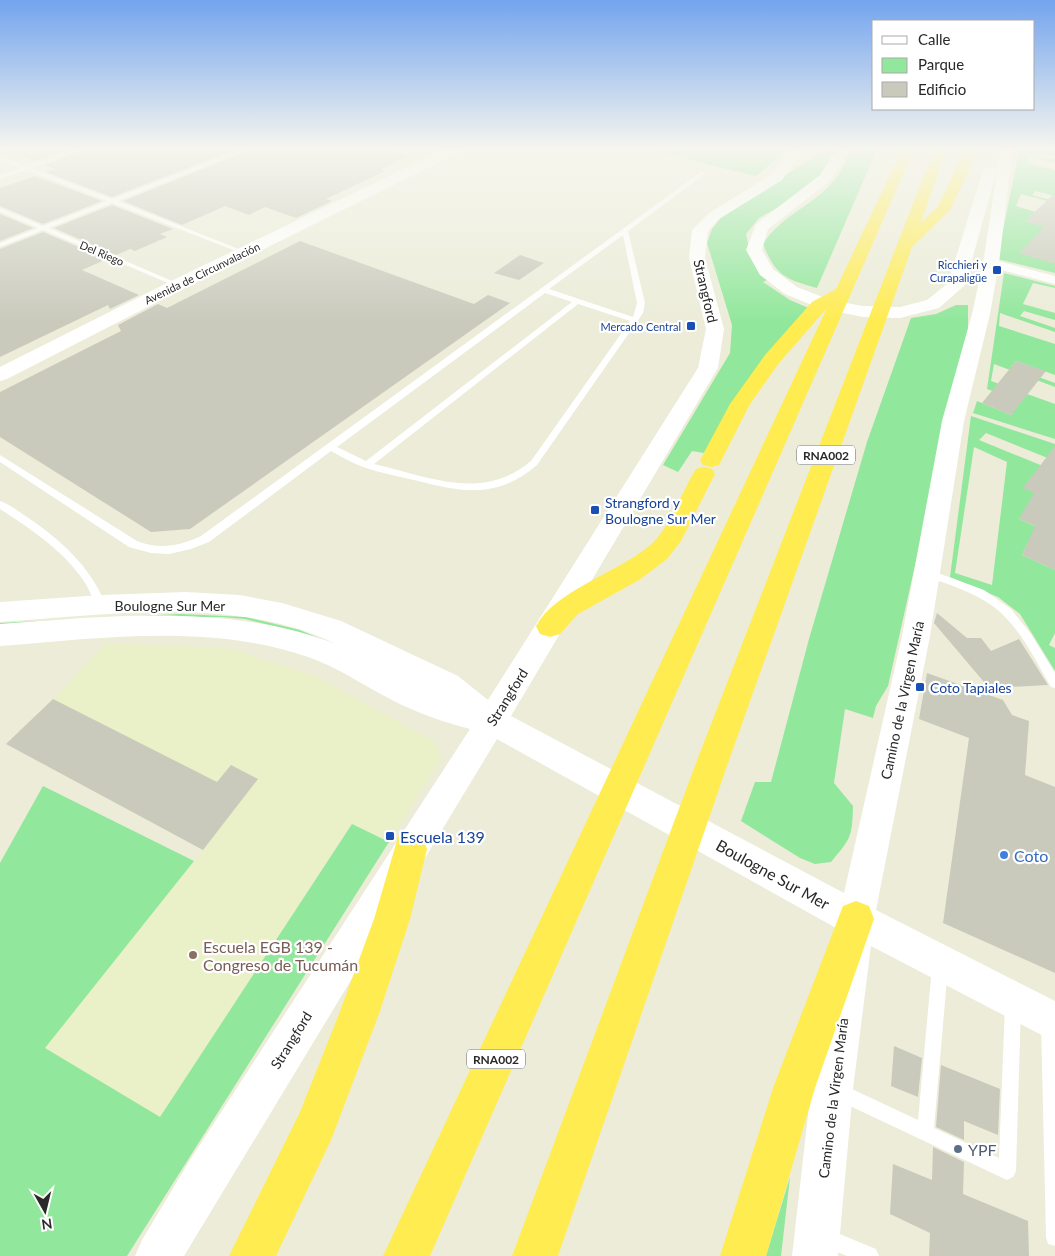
<svg xmlns="http://www.w3.org/2000/svg" width="1055" height="1256" viewBox="0 0 1055 1256" font-family="Lato,sans-serif">
  <style>
    .education { fill: #eaf0c7 }
    .green { fill: #91e79b; fill-rule: evenodd }
    .building { fill: #c9cabc }
    .lines { fill: none; stroke-linecap: round; stroke-linejoin: round }
    .lane { fill: #fff; fill-rule: evenodd }
    .street { fill: #fff; fill-rule: evenodd }
    .secondary { fill: #fff; fill-rule: evenodd }
    .highway { fill: #ffec51; fill-rule: evenodd }
    .transit-dot { fill: #1a4fb4; stroke: #fff; stroke-width: 2 }
    .shop-dot { fill: #3f7fe0; stroke: #fff; stroke-width: 2 }
    .education-dot { fill: #8d6e63; stroke: #fff; stroke-width: 2 }
    .service-dot { fill: #5c6f8a; stroke: #fff; stroke-width: 2 }
    .labels { text-anchor: middle; dominant-baseline: central; stroke-width: 4.5; stroke-linejoin: round; paint-order: stroke }
    .far-street-label { font-size: 11px; fill: #292929; stroke: #fff }
    .far-transit-label { font-size: 11px; fill: #164399; stroke: #fff; text-anchor: end }
    .shield { fill: #fff; stroke: #696969; stroke-width: 1 }
    .shield-label { font-size: 12px; font-weight: bold; fill: #292929 }
    .street-label { font-size: 14px; fill: #292929; stroke: #fff }
    .transit-label { font-size: 14px; fill: #164399; stroke: #fff; text-anchor: start }
    .near-transit-label { font-size: 16px; fill: #164399; stroke: #fff; text-anchor: start }
    .near-shop-label { font-size: 16px; fill: #366cbe; stroke: #fff; text-anchor: start }
    .near-street-label { font-size: 16px; fill: #292929; stroke: #fff }
    .near-education-label { font-size: 16px; fill: #785e54; stroke: #fff; text-anchor: start }
    .near-service-label { font-size: 16px; fill: #4e5e75; stroke: #fff; text-anchor: start }
  </style>
  <rect width="100%" height="100%" fill="#ececd9"/>
  <path class="education" d="M106,643L229,648L315,676L436,742L441,759L389,842L352,824L161,1117L44,1048L203,850L6,744L53,699Z"/>
  <path class="green" d="M635,147H785L778,158L756,176Z
    M829,147H840L821,178L798,196L759,218L746,234C749,251 755,267 769,279L763,282L790,300L811,309L704,453L692,451L678,472L663,465L730,353L732,325L707,243L712,229L723,215Z
    M853,147H878L817,288C785,279 776,276 763,244C783,213 816,205 836,178C843,169 847,157 853,147Z
    M1020,147H1055V156L1043,153L1040,156L1055,160V163L1030,157L1028,163L1055,170V196L1036,191L1032,195L1055,201V203L1021,194L1016,206L1055,218H1029L1025,221L1055,230V273L997,259Z
    M1004,273L1055,286V288L1033,283L1023,304L1055,313V320L1024,311L1020,316L1055,328V332L1000,313L999,326L1055,344V375L1016,361L1011,367L1055,383V387L994,364L991,381L1055,404V439L973,413L977,401L1011,415L1021,401L987,389Z
    M956,305H968V329L888,686L876,706L873,718L845,709L834,783L853,806C852,838 851,838 831,862L815,864L800,858L741,821L755,782H771L809,639L867,442L911,318L936,314Z
    M971,416L1055,444V461L986,433L979,440L1055,471V501L1019,519L1055,535L1027,544L1022,555L1055,570V633L1049,645L1055,648V671L1020,614L998,597L950,577ZM974,447L1007,462L992,585L955,573Z
    M180,614L246,617L300,630L436,690L434,692L299,632L245,619L222,617H179L0,627V623Z
    M43,786L194,861L45,1048L160,1117L352,824L389,842L127,1256H0V863Z
    M790,1177L781,1256H766Z"/>
  <path class="building" d="M1,147H77L34,161L1,149Z
    M93,147H242L112,197L46,172L55,169L45,165Z
    M257,147H379L410,156L380,170L385,171L326,199L332,201L296,218L265,207L249,215L225,206L182,225L123,201Z
    M35,176L102,201L43,224L0,206V188Z
    M1055,193V264L1019,253L1044,227L1025,221Z
    M112,205L173,229L160,234L167,237L135,251L130,249L116,255L54,228Z
    M0,214L33,228L0,241Z
    M43,232L107,259L82,270L139,295L110,309L108,305L0,357V249Z
    M300,241L474,304L488,295L510,303L190,529L151,532L0,437V392L121,331L118,325L158,304L167,308Z
    M520,255L544,263L519,280L494,273Z
    M1016,361L1046,371L1011,415L982,403Z
    M1055,446V570L1022,555L1035,526L1019,519L1034,493L1023,488Z
    M937,613L967,638H981L991,651L1019,639L1048,685L989,688L934,623Z
    M927,673L1003,700L1012,715L1029,721L1025,775L1055,787V973L943,923L969,738L919,719Z
    M53,699L217,782L231,765L258,779L203,850L6,744Z
    M894,1046L922,1058L918,1097L891,1086Z
    M941,1065L1000,1089L998,1135L964,1121V1140L936,1127Z
    M933,1147L964,1162L963,1194L1028,1221L1029,1256H929L930,1233L890,1214L893,1164L932,1180Z"/>
  <g class="lines">
    <path class="lane" d="M83,147H91L31,168L112,199L247,147H255L118,201L246,252L241,253L112,203L49,228L179,284V286H175L43,230L0,247V243L38,228L0,212V208L43,226L107,201L26,170L0,179V175L21,168L0,160V156L26,166Z
      M701,172L706,173L628,231L645,303L643,313L537,465C496,500 462,492 414,480C398,476 381,473 366,468C354,464 342,457 331,451L209,542L191,549L169,554L151,553L129,547L0,462V455L137,541C159,550 180,546 201,536ZM623,235L637,303L633,317L549,289ZM545,293L572,302L366,461L337,447ZM578,304L630,321L531,461C482,502 430,477 374,464Z
      M0,501C9,504 18,511 27,517C61,540 90,566 106,605L105,608H97C92,597 88,586 81,577C60,548 29,528 0,509Z
      M927,569L984,590L1011,609L1031,634L1055,673V688L1051,687C1035,660 1020,627 994,607C974,592 948,584 923,576L922,573Z
      M940,959L945,962L948,967L934,1128L999,1158L1005,1005L1007,999L1013,997L1019,999L1021,1005L1016,1171L1013,1177L1007,1180L833,1098L830,1092L833,1086L839,1083L918,1120L932,967L935,962Z
      M1049,1016L1055,1019V1246L1048,1244L1046,1237L1041,1024L1043,1018Z
      M825,1228L876,1249L879,1256H847L818,1244L816,1237L818,1230Z"/>
    <path class="street" d="M991,259L1055,276V284L986,266L984,263Z"/>
    <path class="secondary" d="M449,147H465L464,150L183,289L7,379L0,381V367L171,281Z
      M793,147H806L782,180L719,219L708,231L705,258L724,329L718,368L511,716L844,893L902,636L942,421L972,314L983,263L998,166L997,160L1001,147H1013L999,263L990,314L964,421L930,636L876,910L1055,1001V1042L871,946L853,1089L838,1256H792L811,1089L836,928L497,739L184,1256H135L142,1240L190,1160L470,729C443,722 417,713 392,700C364,686 338,667 308,657C210,623 101,638 0,646V624C113,616 227,603 336,644C236,595 108,615 0,622V602L101,595L185,592L240,595L282,603L341,621L458,676L488,700L698,368L706,329L689,258L692,230L709,213L772,174Z
      M838,147H850L830,181L768,229L762,250L773,269L797,287L830,300L863,306L900,307L927,300L948,283L983,170L990,166L997,170L965,285L939,308L900,318L863,317L819,308L785,294L760,275L746,250L756,224L820,175Z"/>
    <path class="highway" d="M903,147H915L430,1256H383L827,308L779,363L750,404L719,465L711,467L703,465L700,460L730,404L765,355L812,302L836,289Z
      M935,147H947L921,222L937,208L954,173L963,147H975L968,173L950,210L912,247L728,763L558,1256H512L696,763Z
      M704,467L712,469L715,474L681,541L667,559L639,580L578,614L560,634L550,637L540,634L536,626C555,591 616,573 648,547C670,530 681,492 696,469Z
      M410,832L422,837L427,849L410,919L379,1014L331,1140L276,1256H229L300,1112L339,1014L374,919L398,837Z
      M856,901L869,906L874,919L815,1088L766,1256H720L773,1088L843,906Z"/>
  </g>
  <linearGradient id="sky" x2="0" y2="1"><stop stop-color="#73a4ee"/><stop offset="0.46" stop-color="#f6f6ee"/><stop offset="1" stop-color="#f6f6ee" stop-opacity="0"/></linearGradient>
  <rect width="1055" height="323" fill="url(#sky)"/>
  <g class="transit-dot">
    <rect x="992" y="265" width="10" height="10" rx="2.5"/>
    <rect x="686" y="321" width="10" height="10" rx="2.5"/>
    <rect x="590" y="505" width="10" height="10" rx="2.5"/>
    <rect x="915" y="682" width="10" height="10" rx="2.5"/>
    <rect x="385" y="831" width="10" height="10" rx="2.5"/>
  </g>
  <circle class="shop-dot" cx="1004" cy="855" r="5"/>
  <circle class="education-dot" cx="193" cy="955" r="5"/>
  <circle class="service-dot" cx="958" cy="1149" r="5"/>
  <g class="labels">
    <g class="far-street-label">
      <text transform="translate(102 253) rotate(23)">Del Riego</text>
      <text transform="translate(202 273) rotate(-26)">Avenida de Circunvalación</text>
    </g>
    <g class="far-transit-label">
      <text x="987" y="264">Ricchieri y<tspan x="987" dy="13">Curapaligüe</tspan></text>
      <text x="681" y="326">Mercado Central</text>
    </g>
    <g class="shield">
      <rect x="797" y="445.5" width="58" height="19" rx="4"/>
      <rect x="467" y="1049.5" width="58" height="19" rx="4"/>
    </g>
    <g class="shield-label">
      <text x="826" y="455">RNA002</text>
      <text x="496" y="1059">RNA002</text>
    </g>
    <g class="street-label">
      <text transform="translate(706 291) rotate(77)">Strangford</text>
      <text x="170" y="605">Boulogne Sur Mer</text>
      <text transform="translate(507 697) rotate(-58)">Strangford</text>
      <text transform="translate(902 700) rotate(-78)">Camino de la Virgen María</text>
      <text transform="translate(291 1040) rotate(-58)">Strangford</text>
      <text transform="translate(833 1098) rotate(-83)">Camino de la Virgen María</text>
    </g>
    <g class="transit-label">
      <text x="605" y="502">Strangford y<tspan x="605" dy="16">Boulogne Sur Mer</tspan></text>
      <text x="930" y="687">Coto Tapiales</text>
    </g>
    <g class="near-transit-label">
      <text x="400" y="836">Escuela 139</text>
    </g>
    <g class="near-shop-label">
      <text x="1014" y="855">Coto</text>
    </g>
    <g class="near-street-label">
      <text transform="translate(773 874) rotate(29)">Boulogne Sur Mer</text>
    </g>
    <g class="near-education-label">
      <text x="203" y="946">Escuela EGB 139 -<tspan x="203" dy="18">Congreso de Tucumán</tspan></text>
    </g>
    <g class="near-service-label">
      <text x="968" y="1149">YPF</text>
    </g>
  </g>
  <rect x="872" y="20" width="162" height="90" fill="#ffffff" stroke="#a9a9a9"/>
  <rect x="882" y="36" width="25" height="8" fill="#ffffff" stroke="#a9a9a9"/>
  <text x="918" y="45" font-size="15" fill="#292929">Calle</text>
  <rect x="882" y="58" width="25" height="15" fill="#91e79b" stroke="#a9a9a9"/>
  <text x="918" y="70" font-size="15" fill="#292929">Parque</text>
  <rect x="882" y="82" width="25" height="15" fill="#c9cabc" stroke="#a9a9a9"/>
  <text x="918" y="95" font-size="15" fill="#292929">Edificio</text>
  <g transform="translate(45 1211) rotate(172)" stroke="#ffffff" stroke-width="4" paint-order="stroke">
  <path d="M0-4L9 19L0 12L-9 19Z" fill="#292929"/>
  <text y="-8" font-size="14" font-weight="bold" text-anchor="middle" fill="#292929">N</text>
  </g>
</svg>
